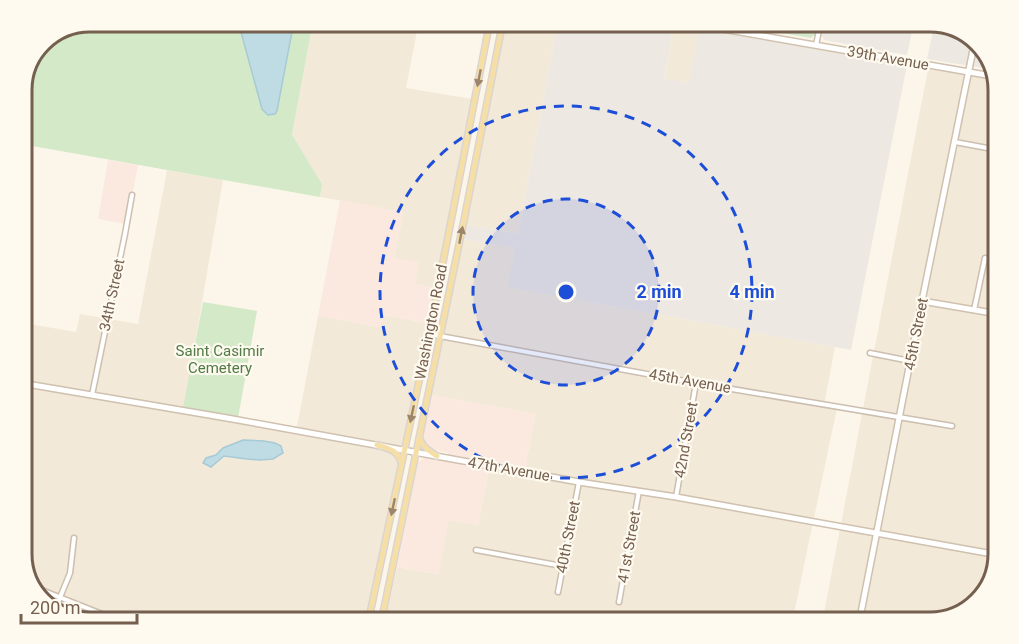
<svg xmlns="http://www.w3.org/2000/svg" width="1019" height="644" viewBox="0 0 1019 644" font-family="Roboto,sans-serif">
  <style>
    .residential { fill: #f3e9d9 }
    .commercial { fill: #fbe9df }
    .industrial { fill: #ede8e2 }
    .green { fill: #d3e9c8 }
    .water { fill: #bfdce5; stroke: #a6cad6; stroke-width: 1.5 }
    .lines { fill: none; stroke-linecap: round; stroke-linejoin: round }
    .street-casing { stroke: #cdbfb0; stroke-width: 7 }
    .secondary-casing { stroke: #d0c0ae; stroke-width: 8 }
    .primary-casing { stroke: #dbd5d1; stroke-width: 8 }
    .street { stroke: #fff; stroke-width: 4 }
    .secondary { stroke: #fff; stroke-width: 5 }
    .primary { stroke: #f6dfa7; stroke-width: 5 }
    .oneway { fill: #9c8569 }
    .ring { fill: none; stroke: #1d4ed8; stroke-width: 3; stroke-dasharray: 10 8 }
    .labels { text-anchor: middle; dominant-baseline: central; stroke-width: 4.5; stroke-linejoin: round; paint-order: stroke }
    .street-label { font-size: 15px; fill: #755f4e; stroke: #fefaf0 }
    .park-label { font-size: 15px; fill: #527a46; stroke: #fefaf0 }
    .rim { fill: none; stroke: #755f4e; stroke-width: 3 }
    .centre { fill: #1d4ed8; stroke: #fefaf0; stroke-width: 3 }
    .ring-label { font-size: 18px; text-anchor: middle; font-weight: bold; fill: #1d4ed8; stroke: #fefaf0; stroke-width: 4.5; stroke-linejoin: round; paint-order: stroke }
  </style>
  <rect width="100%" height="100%" fill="#fcf6ea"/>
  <path class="residential" d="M313,21H419L406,88L472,99L435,288L415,284L394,258L403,212L320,197L322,184L292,136Z
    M506,21H558L518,234L466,225Z
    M674,24L699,29L690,83L664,79Z
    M928,69L995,80L998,85V555L987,592L963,614L930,623H822Z
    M167,170L223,180L183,413L296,432L318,316L380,327L383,315L428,323L365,623H90L52,612L21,559V371L29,324L76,332L80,314L138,324Z
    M463,239L515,248L509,287L835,347L824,405L837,408L792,623H385L397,567L438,574L448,520L478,525L489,468L524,474L535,414L432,395Z"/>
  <path class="commercial" d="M108,160L138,165L127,224L98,219Z
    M340,200L403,212L394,258L419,262L415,284L435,288L428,323L383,315L380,327L318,316Z
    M432,395L535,414L525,468L490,461L478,525L448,520L439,574L397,567L418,462L424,458L446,460L448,453L431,449L423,443V434Z"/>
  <path class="industrial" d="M558,21H656L674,24L664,78L689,83L699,29L907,65L851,350L508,287L515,248L463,239L466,225L518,234Z
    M825,21H914L907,55L824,40L822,36Z
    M935,23L967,32L989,69L927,59Z"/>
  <path class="green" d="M90,21H313L292,135L322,184L320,197L21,144V85L41,41Z
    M713,21H819L816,34L811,38Z
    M203,302L257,311L238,418L183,408Z"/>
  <path class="water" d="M238,21H294L277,111L275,114L268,115L262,109Z
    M243,440L264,441L275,443L281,446L283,453L273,459L260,460L247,459L224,456L211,467L203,463L206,458L216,455L223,448Z"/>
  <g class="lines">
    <g class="street-casing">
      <path id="street" d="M816,45L821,21
        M955,142L998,150
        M974,310L985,258
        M429,334L696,383L952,426
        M870,353L910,361
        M92,395L125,234L132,195
        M676,497L696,383
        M476,550L562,566
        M39,589L112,618L140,621
        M558,592L579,482
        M619,602L639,491
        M54,612L70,573L74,538"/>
    </g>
    <g class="secondary-casing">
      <path id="secondary" d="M677,21L992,76
        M922,301L998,314
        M21,383L227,418L579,482L676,497L998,555
        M859,623L922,301L974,45"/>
    </g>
    <g class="primary-casing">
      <path id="primary" d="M420,439C423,448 430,451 437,456
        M377,445C387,448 398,450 401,462
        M368,623L389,524L429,334L490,21
        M381,623L464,220L503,21"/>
    </g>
    <use href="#street" class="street"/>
    <use href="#secondary" class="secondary"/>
    <use href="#primary" class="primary"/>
  </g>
  <defs><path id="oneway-solid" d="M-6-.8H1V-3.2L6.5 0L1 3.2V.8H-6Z" transform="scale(1.5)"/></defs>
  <g class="oneway">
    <use href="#oneway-solid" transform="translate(479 78) rotate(101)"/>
    <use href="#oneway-solid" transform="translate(461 235) rotate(-79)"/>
    <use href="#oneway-solid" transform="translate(412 414) rotate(102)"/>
    <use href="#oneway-solid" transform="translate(393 507) rotate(102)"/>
  </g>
  <circle cx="566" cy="292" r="93" fill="#1d4ed8" fill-opacity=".12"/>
  <g class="ring">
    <circle cx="566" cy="292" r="93"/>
    <circle cx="566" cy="292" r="186"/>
  </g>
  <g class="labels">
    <g class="street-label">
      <text transform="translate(888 58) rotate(10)">39th Avenue</text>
      <text transform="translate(112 295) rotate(-78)">34th Street</text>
      <text transform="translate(431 322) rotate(-79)">Washington Road</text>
      <text transform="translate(916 334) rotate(-79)">45th Street</text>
      <text transform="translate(690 381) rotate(10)">45th Avenue</text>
      <text transform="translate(686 440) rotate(-80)">42nd Street</text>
      <text transform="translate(509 469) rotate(10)">47th Avenue</text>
      <text transform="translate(568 537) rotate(-79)">40th Street</text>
      <text transform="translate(629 547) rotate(-80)">41st Street</text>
    </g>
    <g class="park-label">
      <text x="220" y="351">Saint Casimir<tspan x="220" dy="17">Cemetery</tspan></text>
    </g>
  </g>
  <path d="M0 0H1019V644H0ZM90 32H930A58 58 0 0 1 988 90V554A58 58 0 0 1 930 612H90A58 58 0 0 1 32 554V90A58 58 0 0 1 90 32Z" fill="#fefaf0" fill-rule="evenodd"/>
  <path class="rim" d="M90 32H930A58 58 0 0 1 988 90V554A58 58 0 0 1 930 612H90A58 58 0 0 1 32 554V90A58 58 0 0 1 90 32Z"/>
  <circle cx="566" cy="292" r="9" class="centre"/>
  <g class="ring-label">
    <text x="659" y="298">2 min</text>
    <text x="752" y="298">4 min</text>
  </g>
  <path d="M21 614v9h116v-9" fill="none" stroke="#755f4e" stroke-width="3"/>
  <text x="30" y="614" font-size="18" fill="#755f4e" stroke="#fefaf0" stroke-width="4.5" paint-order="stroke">200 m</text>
</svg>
